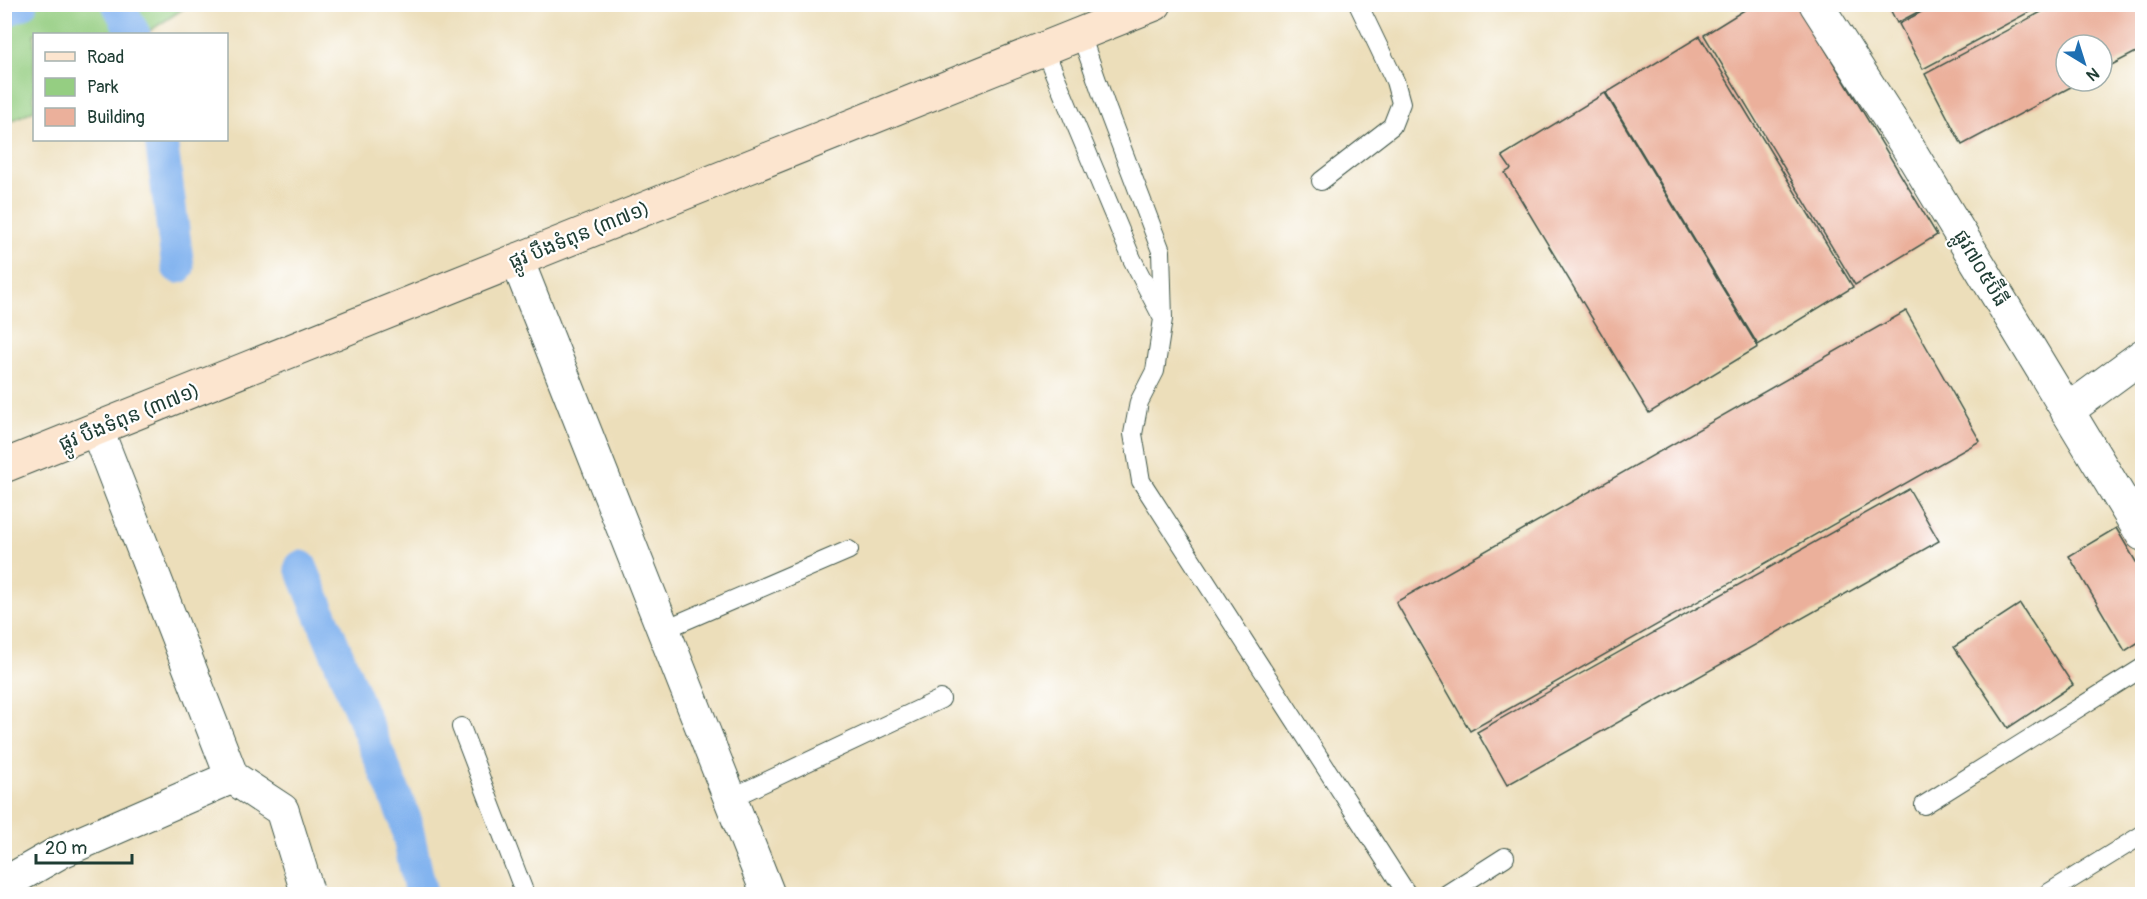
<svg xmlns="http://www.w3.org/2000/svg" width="2147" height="899" viewBox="0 0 2147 899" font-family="Pangolin,'Noto Sans Khmer',sans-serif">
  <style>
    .green { fill: #95ce82; stroke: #5a865b; stroke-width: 1.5 }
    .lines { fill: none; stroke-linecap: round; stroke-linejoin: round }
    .canal { stroke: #83b4ef; stroke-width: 33 }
    .building { fill: #ebb09b }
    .lane-casing { stroke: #3e5548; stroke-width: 20 }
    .street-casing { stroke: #3e5548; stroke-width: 35 }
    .secondary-casing { stroke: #3e5548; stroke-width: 35 }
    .lane { stroke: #fff; stroke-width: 18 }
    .street { stroke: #fff; stroke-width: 33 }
    .secondary { stroke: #fce5cf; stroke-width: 33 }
    .labels { text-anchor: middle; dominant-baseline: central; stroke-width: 4.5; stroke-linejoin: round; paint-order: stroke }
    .street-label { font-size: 20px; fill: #1f3d34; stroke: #fff }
  </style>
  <rect width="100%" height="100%" fill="#fff"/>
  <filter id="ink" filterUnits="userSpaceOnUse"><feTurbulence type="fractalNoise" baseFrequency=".0167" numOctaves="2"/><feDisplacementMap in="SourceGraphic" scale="12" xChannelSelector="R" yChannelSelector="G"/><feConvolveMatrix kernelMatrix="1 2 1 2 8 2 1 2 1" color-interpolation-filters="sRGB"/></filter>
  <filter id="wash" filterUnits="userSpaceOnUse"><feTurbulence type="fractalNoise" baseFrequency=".008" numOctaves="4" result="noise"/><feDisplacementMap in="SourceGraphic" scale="24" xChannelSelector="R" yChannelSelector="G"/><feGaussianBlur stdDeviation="1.35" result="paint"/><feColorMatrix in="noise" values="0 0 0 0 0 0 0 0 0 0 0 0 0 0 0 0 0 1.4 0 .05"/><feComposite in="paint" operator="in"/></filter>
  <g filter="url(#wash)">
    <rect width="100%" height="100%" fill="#ecdeba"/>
    <path class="green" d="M5,4H189V5L145,34H34V110L5,124Z"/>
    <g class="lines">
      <path class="canal" d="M118,4L134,34
        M4,11L21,4
        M161,140L178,267
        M301,567L405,819L421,894"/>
    </g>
    <g id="blocks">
      <path class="building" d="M1754,4H1798L1937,235L1855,285L1704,35Z
        M1936,4H2044L1923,69L1899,24Z
        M2056,4H2142V49L2102,70V45H2066V81H2082L1962,145L1925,74Z
        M1888,5H1931L1897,23Z
        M1700,36L1853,287L1758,345L1606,93Z
        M1605,93L1758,347L1649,413L1505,173L1511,169L1502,156Z
        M1906,311L1980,441L1470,731L1396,602Z
        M1909,489L1939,541L1507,785L1477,732Z
        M2116,528L2142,572V640L2125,651L2069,556Z
        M2020,604L2073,685L2008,728L1954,647Z"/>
    </g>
  </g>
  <g filter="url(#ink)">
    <use href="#blocks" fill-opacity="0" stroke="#3e5548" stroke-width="1.5"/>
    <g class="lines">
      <g class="lane-casing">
        <path id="lane" d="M1081,35L1107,109L1161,251L1163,319L1155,371L1139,402L1133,434L1141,481L1407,894
          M1044,49L1132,259L1161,315
          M1321,181L1392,126L1401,103L1395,81L1358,4
          M663,630L849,550
          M461,727L525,894
          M729,799L941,699
          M1924,805L2142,668
          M1447,894L1505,857
          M2047,894L2142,835"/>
      </g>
      <g class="street-casing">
        <path id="street" d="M1816,4L1907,146L2142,534
          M517,260L768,894
          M2067,411L2142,356
          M97,430L232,777L282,810L308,894
          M4,884L60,852L232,777"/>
      </g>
      <g class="secondary-casing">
        <path id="secondary" d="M4,466L1155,4"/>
      </g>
      <use href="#lane" class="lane"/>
      <use href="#street" class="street"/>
      <use href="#secondary" class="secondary"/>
    </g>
  </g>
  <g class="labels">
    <g class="street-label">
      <text transform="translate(579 235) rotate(-22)">ផ្លូវ បឹងទំពុន (៣៧១)</text>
      <text transform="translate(1981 268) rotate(59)">ផ្លូវ៧០៥ប៊ីធី</text>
      <text transform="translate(129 417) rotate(-22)">ផ្លូវ បឹងទំពុន (៣៧១)</text>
    </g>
  </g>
  <rect width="2147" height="899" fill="none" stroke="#fff" stroke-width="24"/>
  <rect x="33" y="33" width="195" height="108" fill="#ffffff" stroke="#a5b1ae" stroke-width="1.5"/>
  <rect x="45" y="52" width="30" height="9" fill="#fce5cf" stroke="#a5b1ae" stroke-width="1.5"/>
  <text x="87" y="63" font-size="18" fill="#1f3d34">Road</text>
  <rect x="45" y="78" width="30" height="18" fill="#95ce82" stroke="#a5b1ae" stroke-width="1.5"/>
  <text x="87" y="93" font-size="18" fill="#1f3d34">Park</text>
  <rect x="45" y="108" width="30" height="18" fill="#ebb09b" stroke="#a5b1ae" stroke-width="1.5"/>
  <text x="87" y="123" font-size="18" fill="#1f3d34">Building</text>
  <g transform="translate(2084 63) rotate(142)"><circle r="28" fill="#ffffff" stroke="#a5b1ae" stroke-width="1.5"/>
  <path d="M0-4.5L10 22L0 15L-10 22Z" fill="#1f6fb2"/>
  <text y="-9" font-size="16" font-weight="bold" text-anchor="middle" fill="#1f3d34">N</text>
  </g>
  <path d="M36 854v9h96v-9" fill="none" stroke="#1f3d34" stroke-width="3"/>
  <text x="45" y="854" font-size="18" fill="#1f3d34" stroke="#ffffff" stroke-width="4.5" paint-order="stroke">20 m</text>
</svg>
